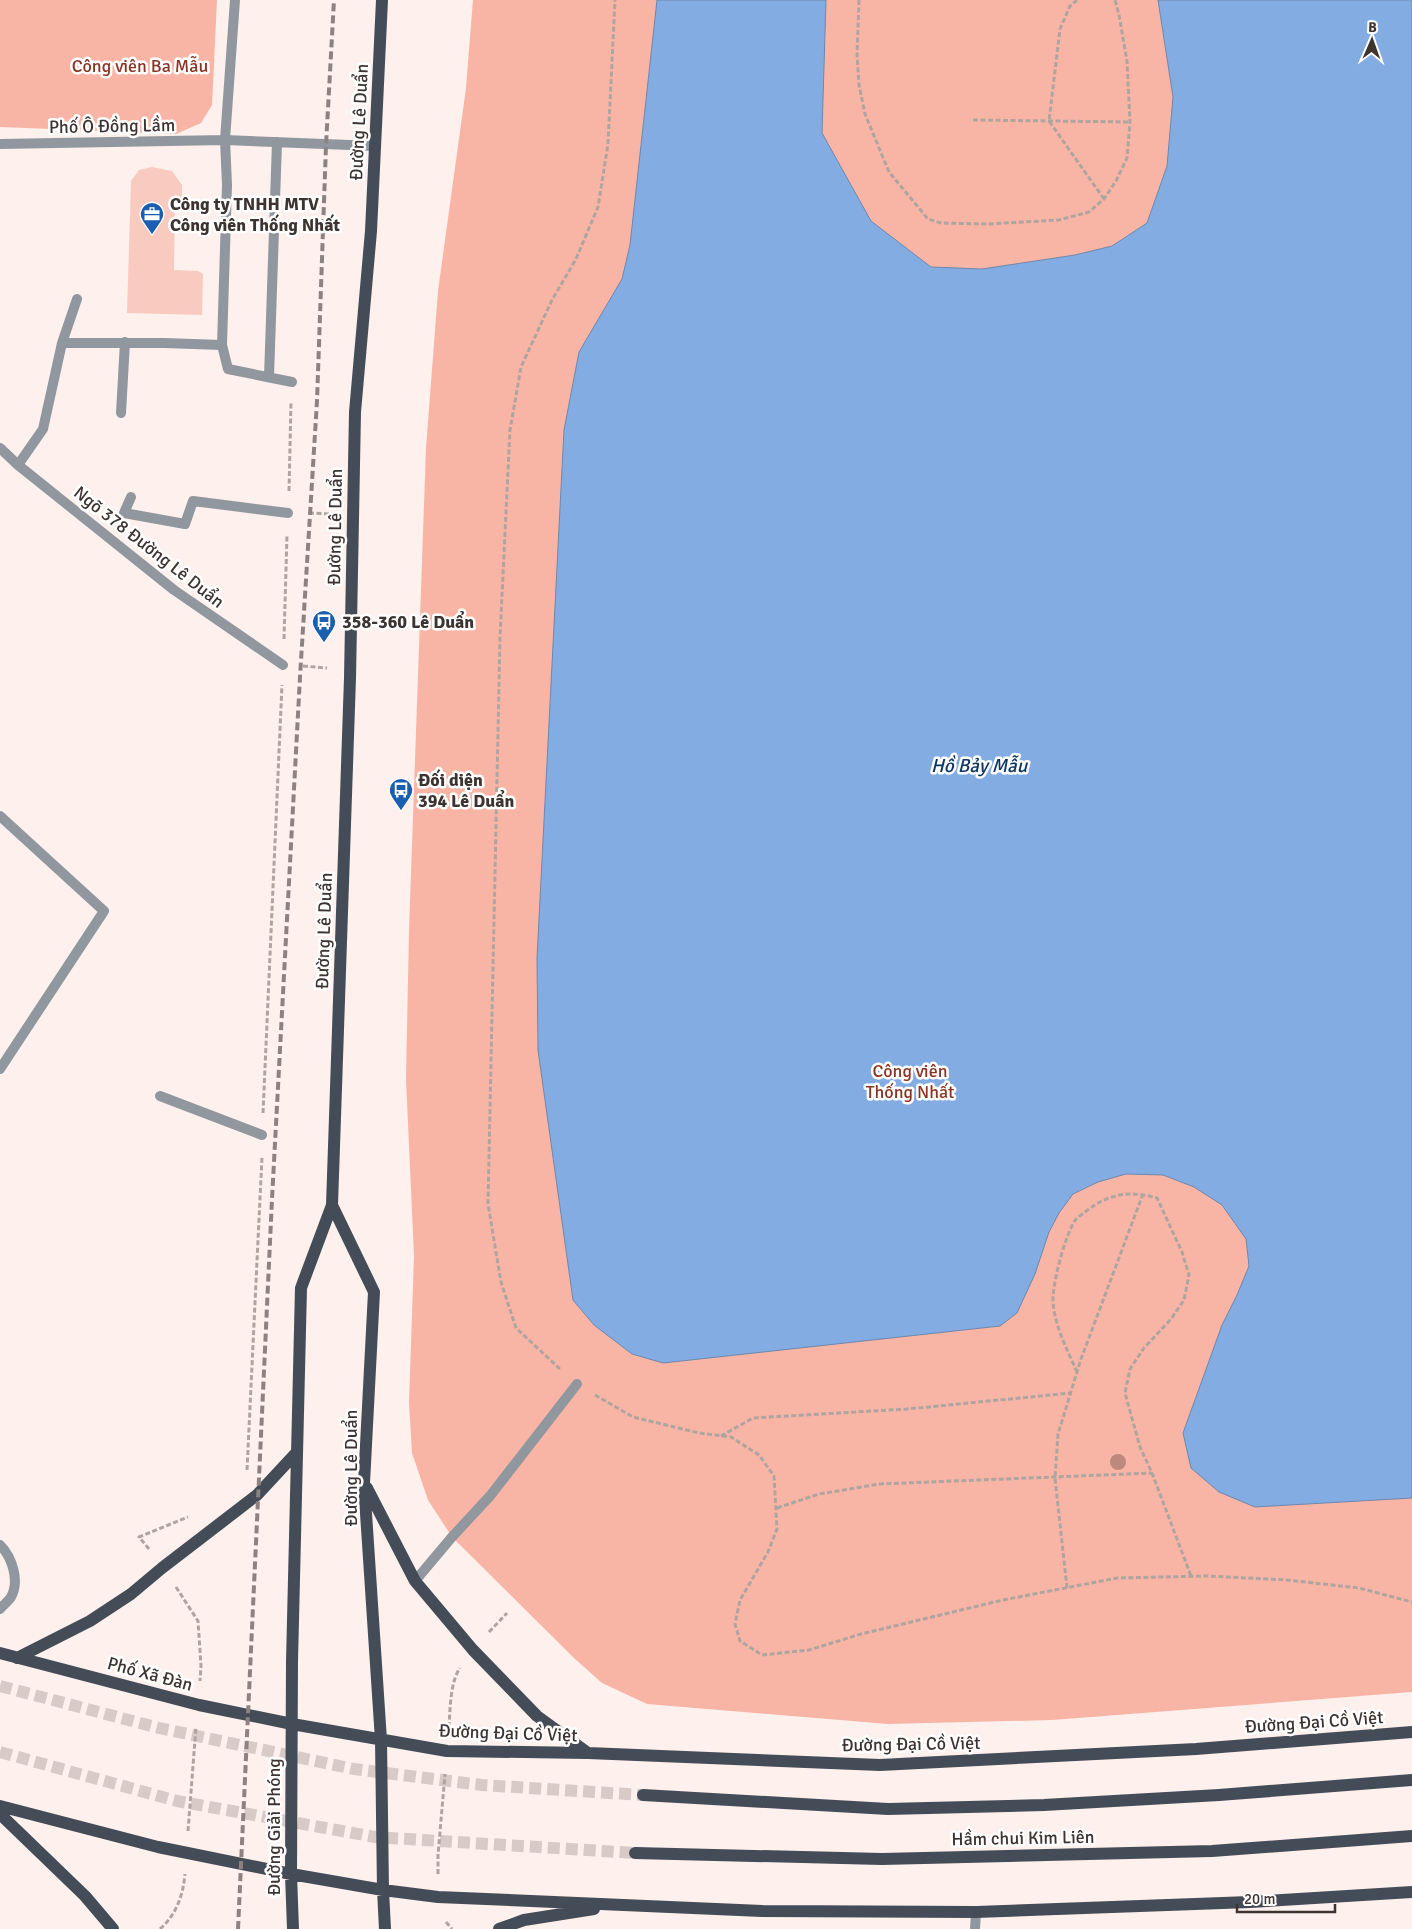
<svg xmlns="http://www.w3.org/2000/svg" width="1412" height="1929" viewBox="0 0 1412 1929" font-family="Signika,sans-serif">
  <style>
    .green { fill: #f8b5a5 }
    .water { fill: #83ace2; stroke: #6e88ad }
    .building { fill: #f9cbc0 }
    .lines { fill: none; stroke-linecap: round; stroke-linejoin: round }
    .primary-tunnel { stroke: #d7cac7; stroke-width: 12; stroke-dasharray: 12 6; stroke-linecap: butt }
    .path { stroke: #b0a4a0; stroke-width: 3; stroke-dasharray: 5 2.5; stroke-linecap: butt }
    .lane { stroke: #91979e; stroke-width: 10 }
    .street { stroke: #91979e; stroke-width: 10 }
    .primary { stroke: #444c58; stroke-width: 12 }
    .rail { stroke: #8d827f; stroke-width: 4; stroke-dasharray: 8 4; stroke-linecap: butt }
    .tree { fill: #be897d }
    .labels { text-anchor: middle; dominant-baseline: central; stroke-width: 5; stroke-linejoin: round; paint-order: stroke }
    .park-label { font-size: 18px; fill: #8a3523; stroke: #fff }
    .street-label { font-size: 18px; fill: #3d3432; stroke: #fff }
    .poi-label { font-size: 18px; font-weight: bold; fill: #3d3432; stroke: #fff; text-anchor: start }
    .water-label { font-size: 19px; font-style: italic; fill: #0d3666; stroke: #fff }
  </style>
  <rect width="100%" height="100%" fill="#fef0ec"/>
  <path class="green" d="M0,0H217L212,105L201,123L176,134L0,127Z
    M473,0H1412V1692L1052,1720L888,1724L647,1704L602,1683L574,1658L452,1537L428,1500L412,1453L409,1403L414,1256L406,1079L409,930L426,448L438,291L466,88Z"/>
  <path class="water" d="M657,0H826L822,133L871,221L931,267L982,269L1075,255L1112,246L1147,223L1167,166L1173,97L1158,0H1412V1498L1255,1507L1219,1492L1191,1468L1183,1433L1222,1325L1237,1295L1249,1266L1246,1239L1222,1205L1194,1187L1163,1175L1126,1174L1098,1182L1073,1194L1059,1213L1049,1232L1035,1274L1017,1313L1000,1326L663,1363L632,1354L594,1325L573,1300L538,1050L537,958L564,430L579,352L622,279L630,245Z"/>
  <path class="building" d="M152,167L172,171L182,185V200H175L174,270L198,271L203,274L202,315L127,313L131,181L139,170Z"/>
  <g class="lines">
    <path class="primary-tunnel" d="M0,1686L159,1728L354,1769L482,1785L643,1795
      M0,1752L177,1801L375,1837L635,1853"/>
    <path class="path" d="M859,0L857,54L859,85L865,114L889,172L928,219L941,223L988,224L1059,220L1089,212L1104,199L1116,181L1127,158L1130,122L1127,61L1119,15L1115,0
      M1077,0L1070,6L1060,29L1049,121L1104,199
      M973,120L1130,122
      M289,491L291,402
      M309,513L330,514
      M284,639L287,535
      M303,666L327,668
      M263,1113L282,685
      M560,1369L516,1328L501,1282L488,1204L500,637L510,430L521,367L552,300L576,259L598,207L608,144L615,0
      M1077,1372C1067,1349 1052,1321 1053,1296C1055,1275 1064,1240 1074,1222C1076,1218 1081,1215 1085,1212C1108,1194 1128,1190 1157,1198L1182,1252L1189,1275L1184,1300L1171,1319L1144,1348L1130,1369L1125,1393L1140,1447L1152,1473L1191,1576
      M595,1395L633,1417L699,1433L731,1437L759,1455L774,1476L777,1529L768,1552L740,1600L735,1624L740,1641L762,1655L809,1650L861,1634L1003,1600L1117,1578L1207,1576L1287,1580L1359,1588L1412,1602
      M721,1436L753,1418L907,1409L1071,1393
      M247,1470L262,1157
      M777,1508L819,1494L880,1484L1152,1473
      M149,1549L139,1537L188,1517
      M176,1587L198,1621L201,1666L200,1681
      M1067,1588L1055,1478L1058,1434L1081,1359L1143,1194
      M489,1632L507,1613
      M449,1727C450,1711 450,1682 460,1668
      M188,1831L196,1727
      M438,1874V1855L445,1774
      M446,1922L452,1929
      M160,1929C176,1915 183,1896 185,1874"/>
    <path class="lane" d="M62,343L77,299
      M121,413L125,342
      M0,448L18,465L174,590L283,665
      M18,465L43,429L62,343H164L222,345
      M131,497L124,513L185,524L193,501L288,513
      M0,816L104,911L0,1069
      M160,1096L262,1135
      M415,1581L452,1537L490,1496L577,1384
      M975,1929L976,1912"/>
    <path class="street" d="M235,0L225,140L227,185L222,345L228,369L292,382
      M0,144L225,140L375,146
      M269,377L277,142
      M0,1545C12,1557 20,1581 11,1597C9,1601 3,1605 0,1609"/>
    <path class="primary" d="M332,1205L374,1292L364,1483L381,1740L383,1890L385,1929
      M367,1488L415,1581L473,1650L537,1716L588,1753
      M0,1653L199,1705L292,1724L447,1751L588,1753L880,1765L1196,1749L1412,1732
      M17,1658L90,1621L131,1594L162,1568L257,1495L297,1452
      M643,1795L888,1809L1044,1805L1219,1795L1412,1780
      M0,1806L158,1847L291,1874L383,1890L438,1897L762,1911L976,1912L1250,1902L1412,1892
      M0,1814L85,1896L113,1929
      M635,1853L882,1859L1212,1851L1412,1836
      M293,1929L291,1874L292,1662L301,1288L332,1205L350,678L355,412L371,231L382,0
      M499,1929L524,1920L594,1909"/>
    <path class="rail" d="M238,1929L272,1199L300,677L317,401L326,145L334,0"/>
  </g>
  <circle class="tree" cx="1118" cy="1462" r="8"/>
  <defs>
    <g id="office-pin" transform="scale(1.25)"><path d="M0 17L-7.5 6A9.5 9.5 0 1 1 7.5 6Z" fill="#1a5faf" stroke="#fff"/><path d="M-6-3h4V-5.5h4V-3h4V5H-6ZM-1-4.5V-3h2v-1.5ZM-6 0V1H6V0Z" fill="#fff"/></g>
    <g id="bus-pin" transform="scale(1.25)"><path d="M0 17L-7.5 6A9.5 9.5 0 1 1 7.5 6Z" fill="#1a5faf" stroke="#fff"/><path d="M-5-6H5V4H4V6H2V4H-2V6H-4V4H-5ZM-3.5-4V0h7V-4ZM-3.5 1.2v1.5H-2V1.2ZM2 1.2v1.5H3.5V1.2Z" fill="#fff"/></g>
  </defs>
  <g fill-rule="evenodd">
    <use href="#office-pin" x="152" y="214"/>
    <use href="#bus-pin" x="324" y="622"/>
    <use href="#bus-pin" x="401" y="790"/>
  </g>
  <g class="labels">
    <g class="park-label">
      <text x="140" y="66">Công viên Ba Mẫu</text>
      <text x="910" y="1071">Công viên<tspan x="910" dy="21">Thống Nhất</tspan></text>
    </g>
    <g class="street-label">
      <text transform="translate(359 122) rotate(-87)">Đường Lê Duẩn</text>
      <text transform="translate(112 126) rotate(-1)">Phố Ô Đồng Lầm</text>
      <text transform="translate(335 527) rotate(-89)">Đường Lê Duẩn</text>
      <text transform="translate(149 547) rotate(38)">Ngõ 378 Đường Lê Duẩn</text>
      <text transform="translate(324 931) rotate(-88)">Đường Lê Duẩn</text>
      <text transform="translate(351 1468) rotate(-90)">Đường Lê Duẩn</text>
      <text transform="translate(150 1674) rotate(15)">Phố Xã Đàn</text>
      <text transform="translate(1314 1722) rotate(-4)">Đường Đại Cồ Việt</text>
      <text transform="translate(508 1733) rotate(2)">Đường Đại Cồ Việt</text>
      <text transform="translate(911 1744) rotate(-1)">Đường Đại Cồ Việt</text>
      <text transform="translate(274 1827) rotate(-90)">Đường Giải Phóng</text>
      <text transform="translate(1023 1838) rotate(-1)">Hầm chui Kim Liên</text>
    </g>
    <g class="poi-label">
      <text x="170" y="204">Công ty TNHH MTV<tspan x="170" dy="21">Công viên Thống Nhất</tspan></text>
      <text x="342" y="622">358-360 Lê Duẩn</text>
      <text x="418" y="780">Đối diện<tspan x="418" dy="21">394 Lê Duẩn</tspan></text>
    </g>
    <g class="water-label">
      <text x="979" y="766">Hồ Bảy Mẫu</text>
    </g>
  </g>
  <g transform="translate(1372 40) rotate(2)" stroke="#ffffff" stroke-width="4" paint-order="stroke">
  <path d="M0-4L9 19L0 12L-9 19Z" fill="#3d3432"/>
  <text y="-8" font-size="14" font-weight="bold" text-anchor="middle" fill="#3d3432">B</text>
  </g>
  <path d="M1237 1904v8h98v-8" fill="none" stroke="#3d3432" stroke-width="2.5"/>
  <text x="1244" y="1904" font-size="15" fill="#3d3432" stroke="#ffffff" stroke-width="4" paint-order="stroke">20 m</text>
</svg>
